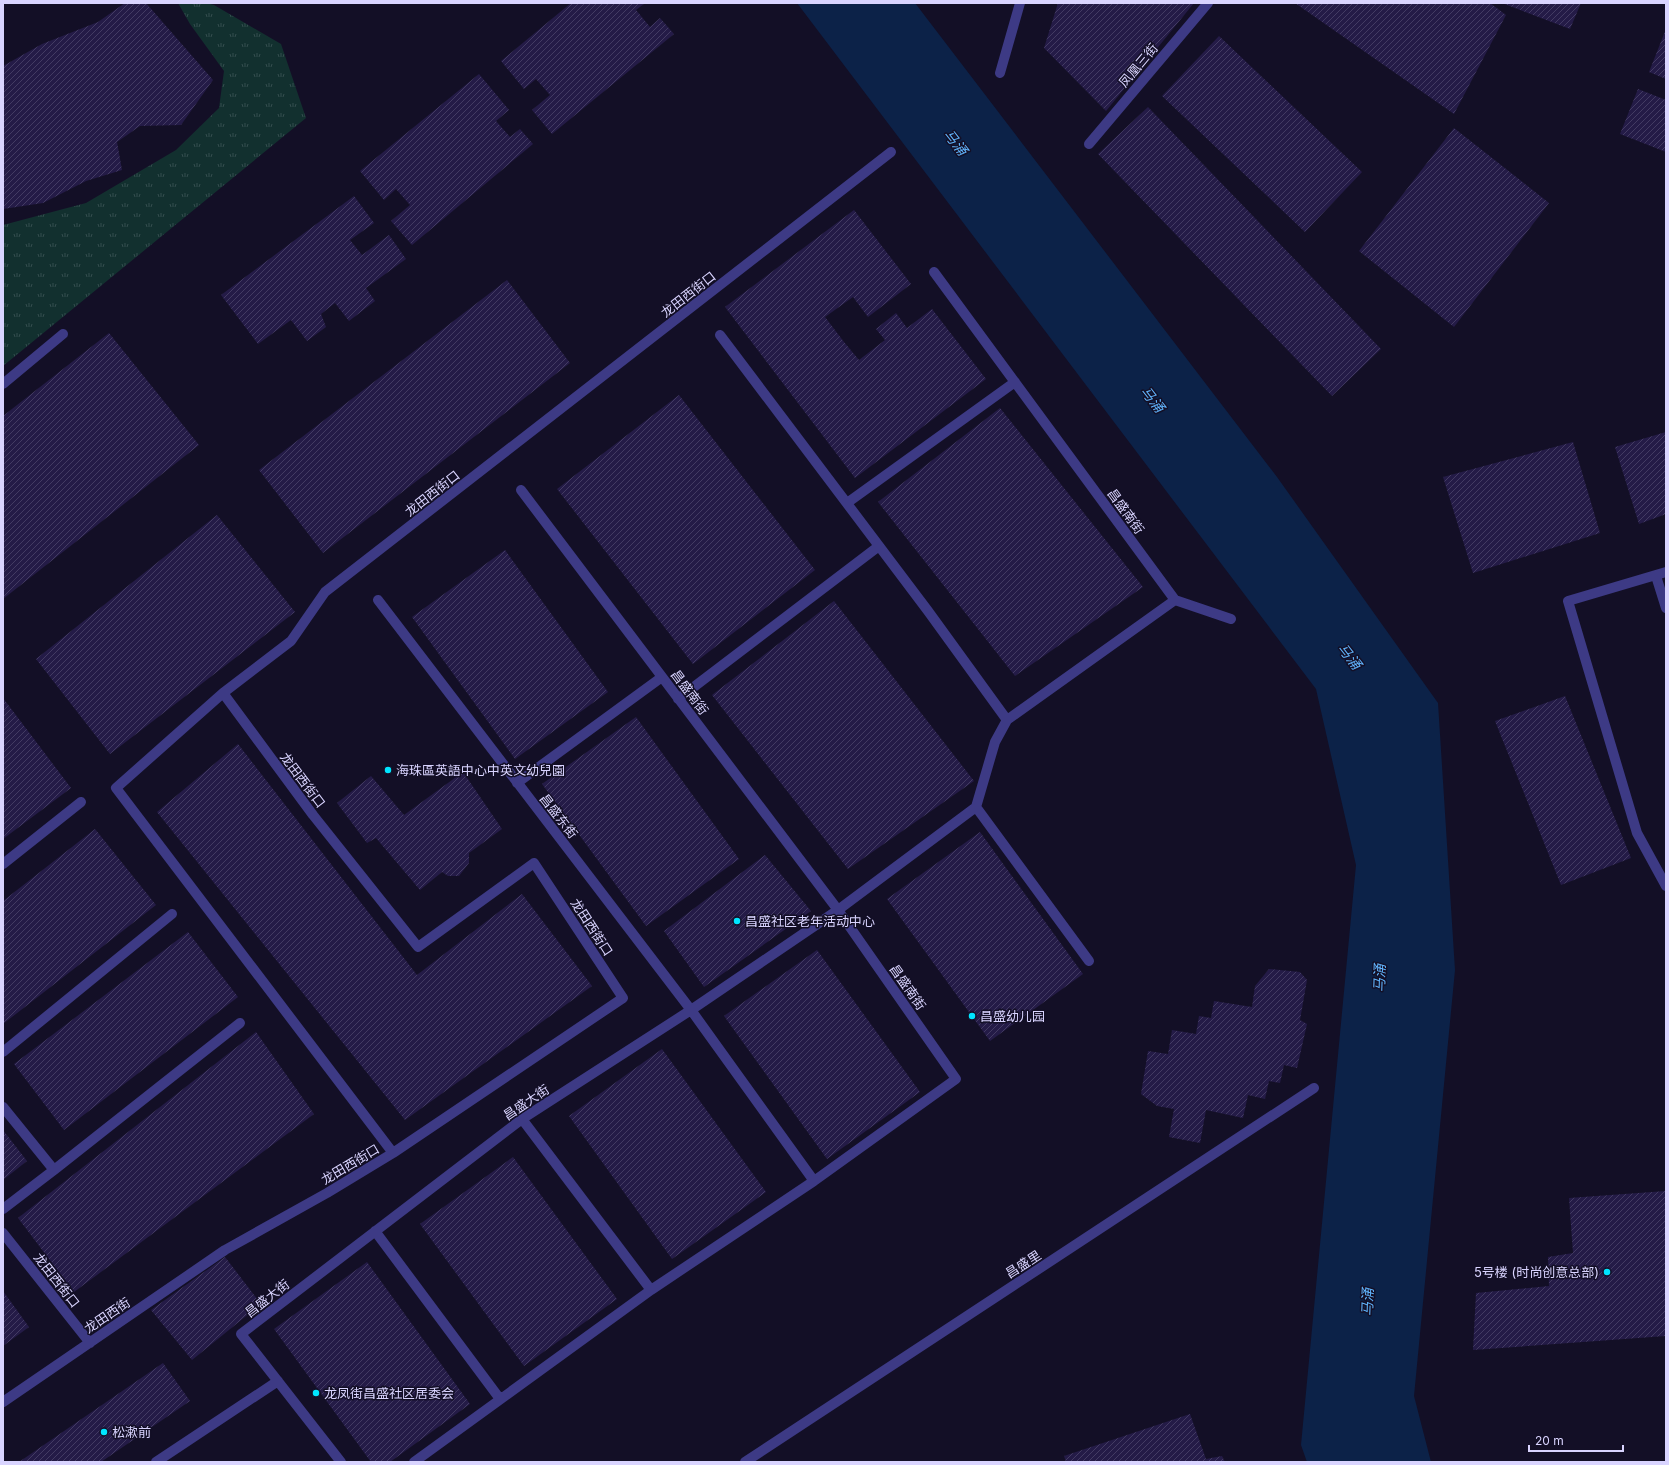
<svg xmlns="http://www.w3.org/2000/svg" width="1669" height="1465" viewBox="0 0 1669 1465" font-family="Inter,'Noto Sans SC',sans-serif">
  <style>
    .grass { fill: url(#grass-tufts) }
    .water { fill: #0c2248 }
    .building { fill: url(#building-hatch) }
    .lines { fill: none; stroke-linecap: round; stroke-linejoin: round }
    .minor { stroke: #3d3a85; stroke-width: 10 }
    .poi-dot { fill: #00e5ff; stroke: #130f26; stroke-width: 1.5 }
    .labels { text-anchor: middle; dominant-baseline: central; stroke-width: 3; stroke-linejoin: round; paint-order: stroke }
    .street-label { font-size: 13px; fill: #d9d4ff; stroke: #130f26 }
    .poi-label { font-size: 13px; fill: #d9d4ff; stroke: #130f26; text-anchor: start }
    .water-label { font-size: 14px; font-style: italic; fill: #62b6ff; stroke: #130f26 }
  </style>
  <defs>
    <pattern id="grass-tufts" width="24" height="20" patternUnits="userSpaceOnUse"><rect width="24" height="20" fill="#12302f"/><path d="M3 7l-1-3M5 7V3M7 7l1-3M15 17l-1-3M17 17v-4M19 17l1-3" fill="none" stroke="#344d4e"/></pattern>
    <pattern id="building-hatch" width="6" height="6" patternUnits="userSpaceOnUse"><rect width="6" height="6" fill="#241b47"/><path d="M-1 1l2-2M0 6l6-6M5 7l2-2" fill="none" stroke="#433b63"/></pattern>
  </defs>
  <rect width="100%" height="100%" fill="#130f26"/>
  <path class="grass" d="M178,3H206L214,5L281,44L306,118L3,366V225L86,203L176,150L219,108L224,71L190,24Z"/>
  <path class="water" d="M797,3H915L1277,477L1438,703L1455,970L1414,1396L1431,1462H1307L1301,1445L1356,865L1316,689Z"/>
  <path class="building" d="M125,3H146L213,80L181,125L140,126L117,142L122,170L86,181L43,203L3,209V66L42,44L98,22Z
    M571,3H645L636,10L650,27L660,18L674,34L552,134L532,110L550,95L536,79L524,89L501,61Z
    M1058,3H1194L1106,111L1044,48Z
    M1295,3H1490L1506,15L1454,114Z
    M1502,3H1581L1570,29Z
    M1666,29V79L1649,72Z
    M1219,36L1362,172L1305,232L1162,96Z
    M479,74L509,110L496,121L510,137L520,129L533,144L412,245L391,221L410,205L396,189L384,200L360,171Z
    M1638,89L1666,100V152L1620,134Z
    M1148,107L1381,349L1332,396L1098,154Z
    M1454,128L1549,203L1454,327L1359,251Z
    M354,196L374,223L350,240L362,255L389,235L406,259L366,288L375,301L349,321L335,303L321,314L326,327L307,341L291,320L258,344L221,295Z
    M854,210L911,284L868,317L853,297L825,317L844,342L859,360L885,340L876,329L896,313L907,328L932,309L986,379L855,478L725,307Z
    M507,280L570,363L323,553L259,470Z
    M109,333L199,445L3,599V416Z
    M679,395L815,570L693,664L557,489Z
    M1000,408L1143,587L1015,676L878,502Z
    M1666,432V514L1639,524L1615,447Z
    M1573,442L1600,533L1473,573L1443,477Z
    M217,515L295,612L110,754L36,659Z
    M505,550L608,692L515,759L412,617Z
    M834,601L974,781L848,869L712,695Z
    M1565,696L1631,858L1561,885L1495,721Z
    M3,698L71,788L3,839Z
    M636,717L739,859L646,926L542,784Z
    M238,744L417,975L522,894L592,986L405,1120L157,812Z
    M463,772L502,829L469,853V863L459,876H448L442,872L420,890L376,838L367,843L337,803L371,776L404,815Z
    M95,829L156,905L3,1024V901Z
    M980,832L1083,974L990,1041L887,899Z
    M765,855L811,911L704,987L664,931Z
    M188,932L238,997L64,1130L14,1064Z
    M817,950L920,1092L827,1159L724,1016Z
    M1269,969L1300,972L1307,980L1300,1020L1307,1024L1297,1068L1284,1065L1280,1083L1269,1081L1265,1099L1248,1095L1243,1118L1206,1110L1200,1143L1169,1137L1174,1109L1157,1106L1141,1094L1148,1051L1168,1054L1172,1030L1196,1034L1199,1016L1211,1018L1214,1001L1252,1007L1255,986Z
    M256,1032L314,1114L74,1292L18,1218Z
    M662,1049L766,1192L672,1259L569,1116Z
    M3,1130L27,1161L3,1180Z
    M513,1157L617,1299L524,1366L420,1224Z
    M1666,1191V1336L1473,1350L1476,1293L1549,1286L1548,1257L1573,1253L1569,1198Z
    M225,1257L261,1304L192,1360L151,1310Z
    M367,1262L470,1404L390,1462H371L274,1329Z
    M3,1291L29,1327L3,1346Z
    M163,1363L190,1401L101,1462H19Z
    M1190,1414L1206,1459L1222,1456L1225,1462H1066L1064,1456Z"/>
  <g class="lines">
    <path class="minor" d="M1000,73L1020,3
      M1089,144L1208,3
      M934,272L1175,600L1007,720
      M3,384L63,334
      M847,503L1015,382
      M1666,572L1568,601L1637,833L1666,886
      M1656,576L1666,608
      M378,600L691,1010L814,1181
      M1175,600L1231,619
      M223,693L116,788L393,1153
      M678,699L879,546
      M517,783L662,677
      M976,807L1089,961
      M3,864L81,802
      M3,1052L172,914
      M3,1107L54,1170L3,1209
      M522,1119L651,1290
      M54,1170L240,1023
      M375,1231L500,1399
      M3,1233L90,1343
      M3,1402L225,1250L327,1193L393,1153L623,998L534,863L418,947L313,815L223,693L291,641L325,592L891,152
      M156,1462L278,1381
      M341,1462L241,1334L522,1119L691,1010L838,910L976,807L995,742L1007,720L928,611L720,335
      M414,1462L651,1290L814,1181L956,1079L838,910L521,490
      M745,1462L1314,1088"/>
  </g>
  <g class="poi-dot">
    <circle cx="388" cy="770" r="4"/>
    <circle cx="737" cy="921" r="4"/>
    <circle cx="972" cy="1016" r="4"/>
    <circle cx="1607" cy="1272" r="4"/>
    <circle cx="316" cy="1393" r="4"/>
    <circle cx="104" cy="1432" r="4"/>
  </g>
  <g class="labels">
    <g class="street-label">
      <text transform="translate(1138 65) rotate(-50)">凤凰三街</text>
      <text transform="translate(688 294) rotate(-38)">龙田西街口</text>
      <text transform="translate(432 493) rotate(-38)">龙田西街口</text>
      <text transform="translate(1126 511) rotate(54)">昌盛南街</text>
      <text transform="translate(690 692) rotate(53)">昌盛南街</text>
      <text transform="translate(303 780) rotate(53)">龙田西街口</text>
      <text transform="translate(559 816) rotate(52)">昌盛东街</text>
      <text transform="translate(592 927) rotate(57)">龙田西街口</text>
      <text transform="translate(908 987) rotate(55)">昌盛南街</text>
      <text transform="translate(526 1102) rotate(-34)">昌盛大街</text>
      <text transform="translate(350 1164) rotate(-31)">龙田西街口</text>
      <text transform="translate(1023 1264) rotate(-33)">昌盛里</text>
      <text transform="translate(57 1280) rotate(52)">龙田西街口</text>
      <text transform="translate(267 1298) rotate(-38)">昌盛大街</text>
      <text transform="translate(107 1315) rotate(-34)">龙田西街</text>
    </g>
    <g class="poi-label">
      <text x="396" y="770">海珠區英語中心中英文幼兒園</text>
      <text x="745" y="921">昌盛社区老年活动中心</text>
      <text x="980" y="1016">昌盛幼儿园</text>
      <text x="1599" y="1272" text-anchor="end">5号楼 (时尚创意总部)</text>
      <text x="324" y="1393">龙凤街昌盛社区居委会</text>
      <text x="112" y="1432">松漱前</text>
    </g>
    <g class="water-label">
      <text transform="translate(956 142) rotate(52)">马涌</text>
      <text transform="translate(1153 399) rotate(52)">马涌</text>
      <text transform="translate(1350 656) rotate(52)">马涌</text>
      <text transform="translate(1379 978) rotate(-88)">马涌</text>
      <text transform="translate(1367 1302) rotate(-88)">马涌</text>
    </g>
  </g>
  <rect width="1669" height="1465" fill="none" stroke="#d9d4ff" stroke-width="8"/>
  <path d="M1529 1445v6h94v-6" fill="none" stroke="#d9d4ff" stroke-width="2"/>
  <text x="1535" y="1445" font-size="12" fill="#d9d4ff" stroke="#130f26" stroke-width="3" paint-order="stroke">20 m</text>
</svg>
